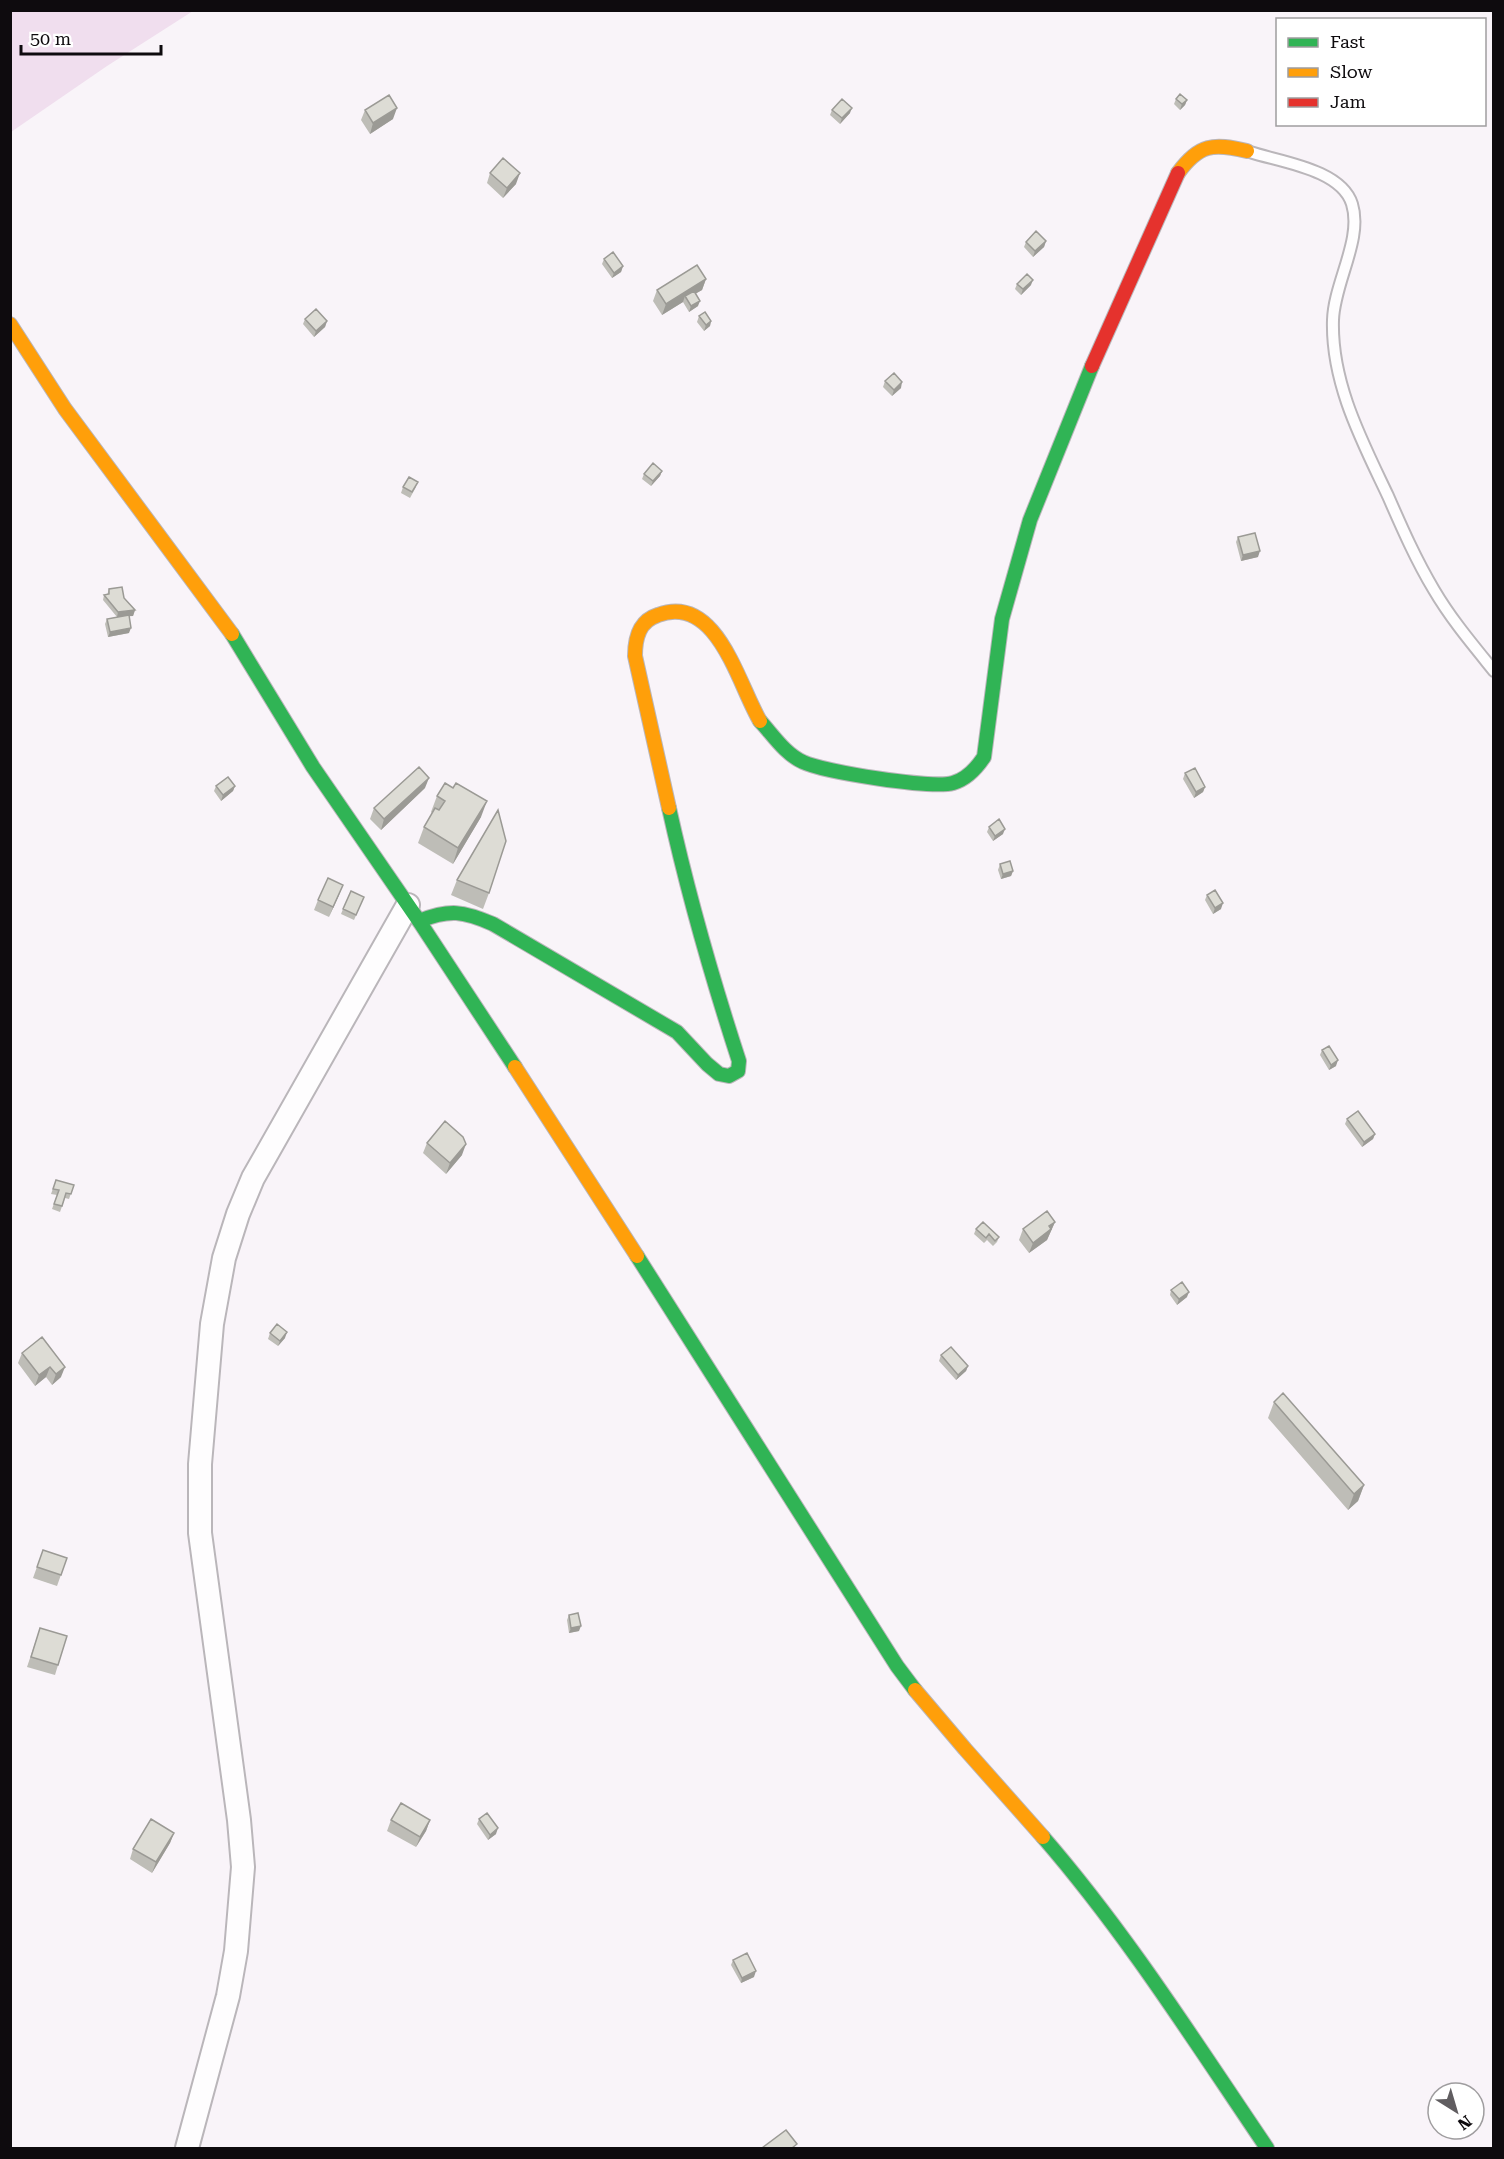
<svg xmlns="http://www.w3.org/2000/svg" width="1504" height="2159" viewBox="0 0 1504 2159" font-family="'Roboto Serif',serif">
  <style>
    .green { fill: #f0deee }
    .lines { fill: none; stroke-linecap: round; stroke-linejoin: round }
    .lane-casing { stroke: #bab6ba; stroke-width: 14 }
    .street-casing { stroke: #bab6ba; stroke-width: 26 }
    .fast-casing { stroke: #bab6ba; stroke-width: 16 }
    .slow-casing { stroke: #bab6ba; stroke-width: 16 }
    .jam-casing { stroke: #bab6ba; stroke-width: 16 }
    .lane { stroke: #fefdfe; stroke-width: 10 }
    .street { stroke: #fefdfe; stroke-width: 22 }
    .fast { stroke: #30b455; stroke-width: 14 }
    .slow { stroke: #ff9f0a; stroke-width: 14 }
    .jam { stroke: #e5322d; stroke-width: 14 }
    .wall { fill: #bebdb7 }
    .shaded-wall { fill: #9b9a95 }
    .building { fill: #dddcd5; stroke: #9b9a95; stroke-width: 1.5 }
  </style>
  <rect width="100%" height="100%" fill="#f9f4f9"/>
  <path class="green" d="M11,10H193V11L107,66L11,132Z"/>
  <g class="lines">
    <g class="lane-casing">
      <path id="lane" d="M1250,152C1280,162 1341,169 1352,204C1363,239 1334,283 1333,320C1331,383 1362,441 1388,496C1402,528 1416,560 1434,590C1451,619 1473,645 1494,671"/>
    </g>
    <g class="street-casing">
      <path id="street" d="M187,2148L228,1996L236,1951L243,1867L239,1820L200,1533V1464L212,1324L224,1258L238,1214L253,1178L408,905"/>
    </g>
    <g class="fast-casing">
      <path id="fast" d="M232,634L313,767L421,924L515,1067
        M760,721C773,735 785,754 803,762C824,772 932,789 953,783C967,779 976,769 984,757L1002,619L1030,520L1092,366
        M419,921C450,909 463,911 493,924L677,1032L707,1064L719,1074L729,1076L738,1071L739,1061C712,978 688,894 669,808
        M637,1256L897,1666L915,1690
        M1043,1837C1127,1934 1195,2042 1267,2148"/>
    </g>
    <g class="slow-casing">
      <path id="slow" d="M1178,173C1199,144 1213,143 1247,151
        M10,324L65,409L232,634
        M669,808L635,656C635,638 639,621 658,615C717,593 738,684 760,721
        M515,1067L637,1256
        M915,1690L965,1749L1043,1837"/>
    </g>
    <g class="jam-casing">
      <path id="jam" d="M1092,366L1178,173"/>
    </g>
    <use href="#lane" class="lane"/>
    <use href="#street" class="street"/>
    <use href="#fast" class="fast"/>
    <use href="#slow" class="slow"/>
    <use href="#jam" class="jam"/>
  </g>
  <path class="wall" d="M1176,99L1187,100L1185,105L1180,110L1174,104Z
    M365,110L393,119L370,134L361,120Z
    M832,110L850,113L840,124L830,115Z
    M490,173L516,184L503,198L487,183Z
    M1046,241L1044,247L1033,257L1024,247L1026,242Z
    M604,259L623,266L621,272L612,278L602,264Z
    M706,279L702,290L695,294L698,306L689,312L683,302L662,315L653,301L657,290Z
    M1017,284L1031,285L1021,295L1015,289Z
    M699,316L711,321L710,326L704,331L697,322Z
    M305,319L327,321L325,327L314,337L303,324Z
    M885,381L901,388L892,396L883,387Z
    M662,471L660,476L651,486L642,479L644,474Z
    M403,487H416L410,498L401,493Z
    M1238,537L1258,557L1241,561L1236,542Z
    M109,589L124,598L135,610L133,616H129V633L108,637L105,624L107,619L117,617L103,600L104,595H107Z
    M1185,773L1205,787L1203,792L1194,798L1183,779Z
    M216,786H235L233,791L221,801L214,791Z
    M425,788L381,830L370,819L374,808Z
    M453,788L481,817L453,864L418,843L424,827L432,813L431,812L437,796Z
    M989,827L1003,834L993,841L987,832Z
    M1000,864L1013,871L1011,876L1001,879L998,870Z
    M457,880L489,893L483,909L451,895Z
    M339,895L329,917L314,910L318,900Z
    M1207,895L1221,909L1213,914L1205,900Z
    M364,897L354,920L341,914L343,909Z
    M1322,1050L1336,1066L1329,1070L1320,1055Z
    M1347,1119L1375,1134L1373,1139L1362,1147L1345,1124Z
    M427,1143L462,1155L446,1174L423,1153Z
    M56,1180L74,1185L69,1199L65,1198L60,1212L52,1209L57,1195L51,1194Z
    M1055,1222L1047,1240L1029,1253L1019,1240L1023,1229Z
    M976,1229L999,1237L997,1242L993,1246L987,1240L984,1243L974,1234Z
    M1171,1290L1187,1297L1177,1305L1170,1295Z
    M270,1333L285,1338L278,1346L268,1339Z
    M42,1337L61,1377L52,1385L46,1377L35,1386L18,1363L22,1353Z
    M941,1355L968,1366L966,1371L956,1380L939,1361Z
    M1274,1402L1364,1485L1358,1501L1348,1510L1268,1418Z
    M43,1550L67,1558L57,1586L33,1578Z
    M569,1615L579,1631L569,1633L567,1620Z
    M40,1628L58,1665L55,1675L27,1667Z
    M479,1819L496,1834L488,1840L477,1824Z
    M391,1820H430L426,1831L416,1847L387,1831Z
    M174,1833L170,1843L152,1873L130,1859L133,1849Z
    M733,1960L754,1977L741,1983L731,1965Z"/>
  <path class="shaded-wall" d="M1187,100L1185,105L1180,110L1182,104Z
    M397,108L393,119L370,134L373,123Z
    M852,108L850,113L840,124L842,118Z
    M520,173L516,184L503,198L507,188Z
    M1046,241L1044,247L1033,257L1035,251Z
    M623,266L621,272L612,278L614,273Z
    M706,279L702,290L686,299L685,296L683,302L662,315L666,304Z
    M1033,280L1031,285L1021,295L1023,289Z
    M700,301L698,306L689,312L691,306Z
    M327,321L325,327L314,337L316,331Z
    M711,321L710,326L704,331L706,325Z
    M902,382L901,388L892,396L894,390Z
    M662,471L660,476L651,486L653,481Z
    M1260,551L1258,557L1241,561L1243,555Z
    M135,610L133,616L117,617L118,612Z
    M131,628L129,633L108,637L110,632Z
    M429,778L425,788L381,830L384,819Z
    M235,786L233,791L221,801L223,795Z
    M1205,787L1203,792L1194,798L1196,792Z
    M487,801L481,817L453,864L458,848Z
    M1005,829L1003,834L993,841L995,836Z
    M1013,871L1011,876L1001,879L1003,874Z
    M343,885L339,895L329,917L333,907Z
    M1223,903L1221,909L1213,914L1215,908Z
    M1338,1060L1336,1066L1329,1070L1331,1065Z
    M1375,1134L1373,1139L1362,1147L1364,1142Z
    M466,1144L462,1155L446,1174L450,1163Z
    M1055,1222L1047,1240L1029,1253L1033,1243L1049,1226Z
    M1189,1292L1187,1297L1177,1305L1179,1299Z
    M287,1332L285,1338L278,1346L280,1341Z
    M968,1366L966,1371L956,1380L958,1375Z
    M50,1367L46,1377L35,1386L39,1375Z
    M65,1367L61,1377L52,1385L56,1374Z
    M1364,1485L1358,1501L1348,1510L1354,1494Z
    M581,1626L579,1631L569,1633L571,1628Z
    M430,1820L426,1831L416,1847L420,1837Z
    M498,1828L496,1834L488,1840L490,1835Z
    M174,1833L170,1843L152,1873L156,1862Z
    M756,1971L754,1977L741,1983L742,1978Z"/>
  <path class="building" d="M1180,94L1187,100L1182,104L1176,99Z
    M389,95L397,108L373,123L365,110Z
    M842,99L852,108L842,118L832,110Z
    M503,158L520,173L507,188L490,173Z
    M1036,231L1046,241L1035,251L1026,242Z
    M613,252L623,266L614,273L604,259Z
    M697,265L706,279L666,304L657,290Z
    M1027,274L1033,280L1023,289L1017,284Z
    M694,291L700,301L691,306L685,296Z
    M316,309L327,321L316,331L305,319Z
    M705,312L711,321L706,325L699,316Z
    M894,373L902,382L894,390L885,381Z
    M653,463L662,471L653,481L644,474Z
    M409,477L418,482L412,492L403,487Z
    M1255,533L1260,551L1243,555L1238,537Z
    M122,587L124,598L135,610L118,612L104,595L109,594V589Z
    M129,615L131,628L110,632L107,619Z
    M419,767L429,778L384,819L374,808Z
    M1195,768L1205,787L1196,792L1185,773Z
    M228,777L235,786L223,795L216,786Z
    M445,783L453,788L456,783L487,801L458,848L424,827L435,808L439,810L445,801L437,796Z
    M498,810L506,841L489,893L457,880Z
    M999,819L1005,829L995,836L989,827Z
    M1010,861L1013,871L1003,874L1000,864Z
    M328,878L343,885L333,907L318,900Z
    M1215,890L1223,903L1215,908L1207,895Z
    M351,891L364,897L356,915L343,909Z
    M1329,1046L1338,1060L1331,1065L1322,1050Z
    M1358,1111L1375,1134L1364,1142L1347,1119Z
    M445,1121L463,1137L466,1144L450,1163L427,1143Z
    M56,1180L74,1185L71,1194L66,1193L62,1206L54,1204L59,1190L53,1189Z
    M1047,1211L1055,1222L1049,1226L1051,1229L1033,1243L1023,1229Z
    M983,1222L999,1237L995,1241L989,1234L986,1238L976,1229Z
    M1182,1282L1189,1292L1179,1299L1171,1290Z
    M277,1324L287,1332L280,1341L270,1333Z
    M42,1337L65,1367L56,1374L50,1367L39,1375L22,1353Z
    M951,1347L968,1366L958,1375L941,1355Z
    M1283,1393L1364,1485L1354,1494L1274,1402Z
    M43,1550L67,1558L61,1575L37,1567Z
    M578,1613L581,1626L571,1628L569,1615Z
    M40,1628L67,1636L58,1665L31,1657Z
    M401,1803L430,1820L420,1837L391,1820Z
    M487,1813L498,1828L490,1835L479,1819Z
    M151,1819L174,1833L156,1862L133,1849Z
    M747,1953L756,1971L742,1978L733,1960Z
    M786,2130L797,2144L792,2148H762Z"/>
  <rect width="1504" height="2159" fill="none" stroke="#0e0b0e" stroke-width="24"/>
  <rect x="1276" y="18" width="210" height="108" fill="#ffffff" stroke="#9f9d9f" stroke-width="1.5"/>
  <rect x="1288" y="38" width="30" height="9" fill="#30b455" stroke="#9f9d9f" stroke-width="1.5"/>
  <text x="1330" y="48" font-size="18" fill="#0e0b0e">Fast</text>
  <rect x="1288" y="68" width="30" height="9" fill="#ff9f0a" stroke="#9f9d9f" stroke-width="1.5"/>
  <text x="1330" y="78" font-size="18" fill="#0e0b0e">Slow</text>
  <rect x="1288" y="98" width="30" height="9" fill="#e5322d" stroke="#9f9d9f" stroke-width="1.5"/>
  <text x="1330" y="108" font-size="18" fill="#0e0b0e">Jam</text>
  <g transform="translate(1456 2111) rotate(143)"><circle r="28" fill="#ffffff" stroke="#9f9d9f" stroke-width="1.5"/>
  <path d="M0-4.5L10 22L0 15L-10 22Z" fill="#605d60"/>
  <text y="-9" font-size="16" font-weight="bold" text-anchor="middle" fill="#0e0b0e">N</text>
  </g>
  <path d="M21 45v9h140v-9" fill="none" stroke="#0e0b0e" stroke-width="3"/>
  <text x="30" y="45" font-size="18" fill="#0e0b0e" stroke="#ffffff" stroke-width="4.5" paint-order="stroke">50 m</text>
</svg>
